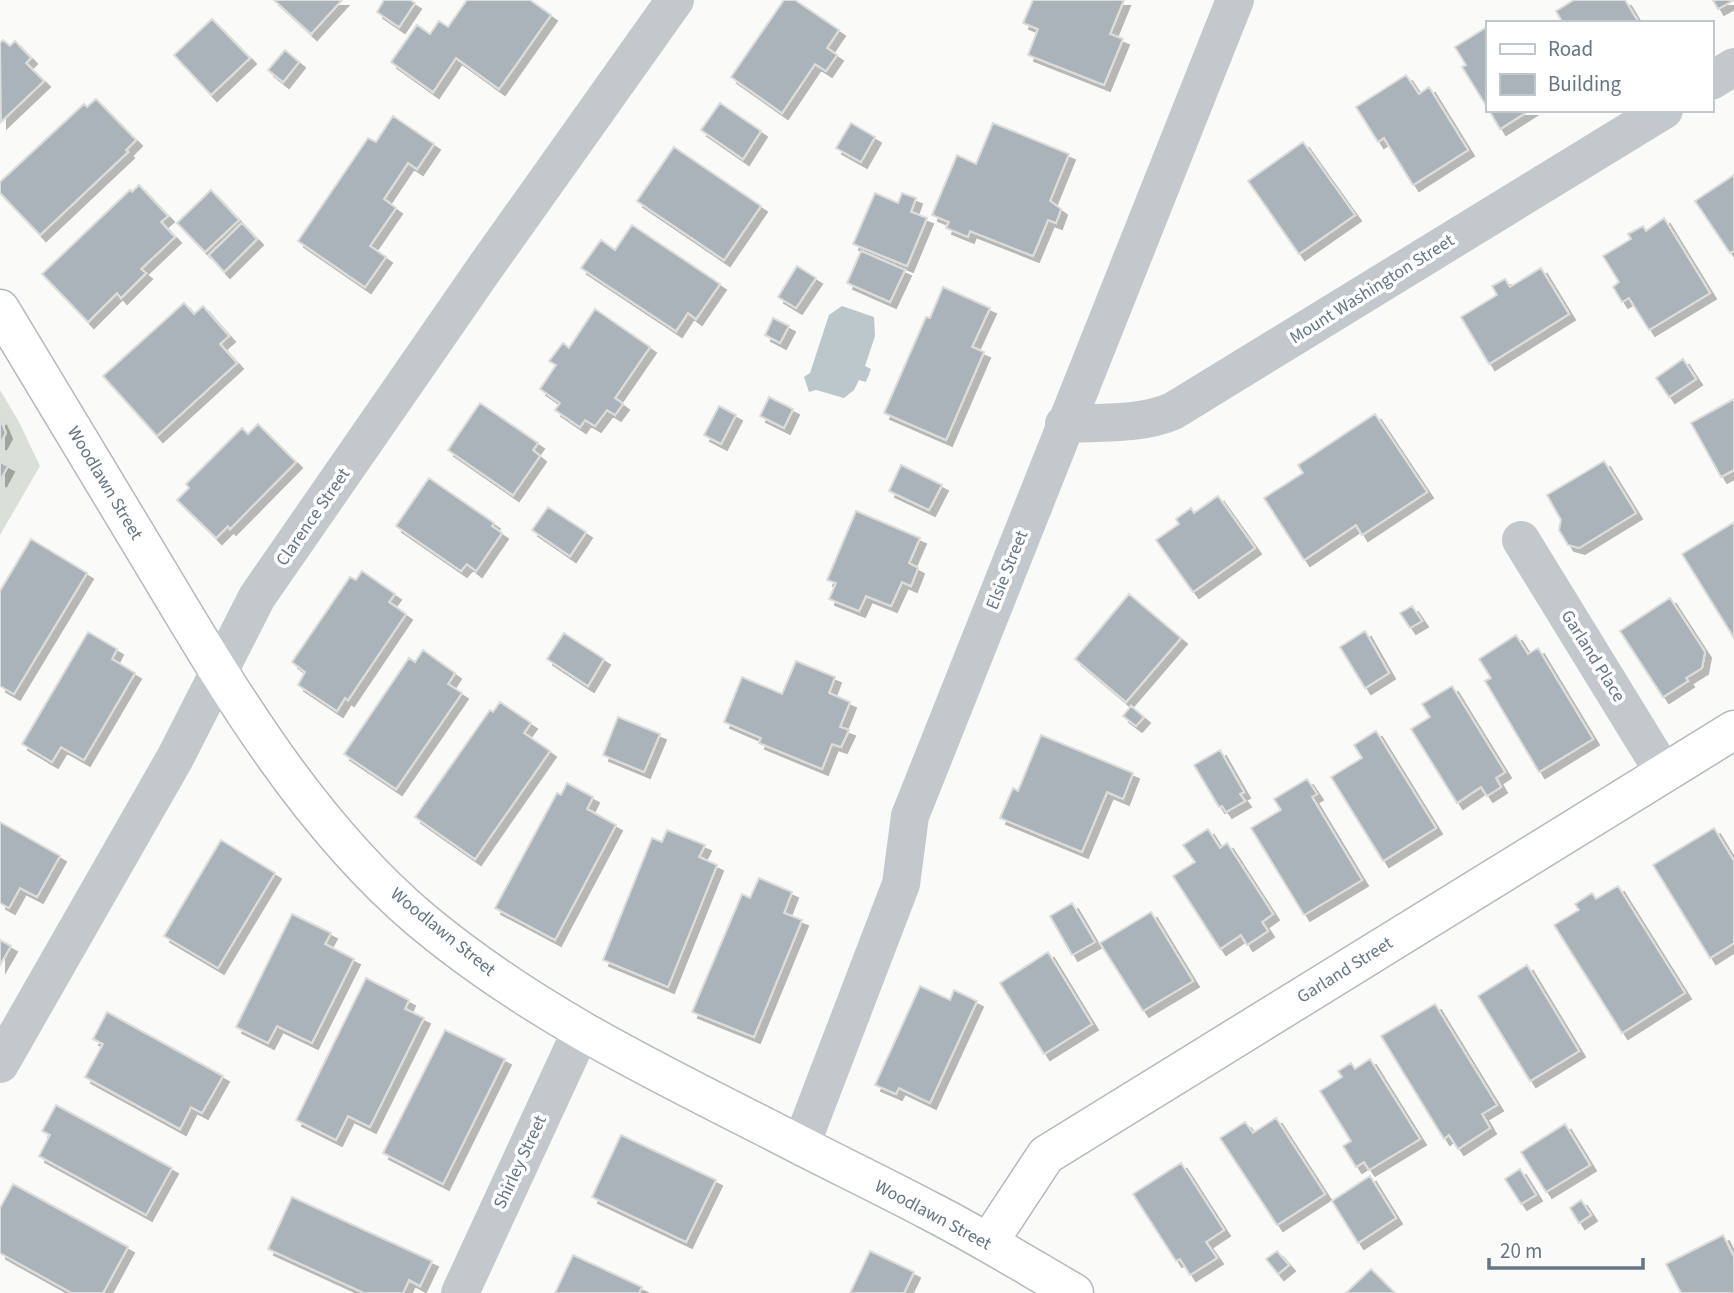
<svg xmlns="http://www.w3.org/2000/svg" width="1734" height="1293" viewBox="0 0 1734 1293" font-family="'Source Sans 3',sans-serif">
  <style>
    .green { fill: #dadfd7 }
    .water { fill: #bbc7cb }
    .building { fill: #aab3b9; stroke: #dcdcda; stroke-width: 2; filter: url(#shadow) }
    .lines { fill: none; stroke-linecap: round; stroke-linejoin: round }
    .secondary-casing { stroke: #b3babf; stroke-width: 41 }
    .street { stroke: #c3c8cc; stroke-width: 38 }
    .secondary { stroke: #fff; stroke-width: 38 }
    .labels { text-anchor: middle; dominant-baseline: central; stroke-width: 7; stroke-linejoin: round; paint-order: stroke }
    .street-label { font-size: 18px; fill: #657683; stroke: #fff }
  </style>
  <defs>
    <filter id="shadow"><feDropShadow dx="6" dy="6" stdDeviation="0" flood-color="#0004"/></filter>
  </defs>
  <rect width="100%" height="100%" fill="#fafaf8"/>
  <path class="green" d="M0,390L19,422L40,466L0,535Z"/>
  <path class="water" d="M842,306L874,317L875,336L865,366L871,369L866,382L859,380L854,390L844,398L816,390L809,392L804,377L810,373L829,315Z"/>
  <path class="building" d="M274,0H342L311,34Z
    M384,0H410L415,3L399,27L377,12Z
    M467,0H530L551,15L499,89L456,58L433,92L391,62L417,25L430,34L439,21L448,27Z
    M784,0H795L839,30L827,48L837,55L826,71L815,64L782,113L731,77Z
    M1033,0H1124L1110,34L1123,39L1104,85L1028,55L1038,29L1023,23Z
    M1574,0H1625L1639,23H1563L1556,11Z
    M1713,0H1734L1718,9Z
    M212,19L250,58L211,95L174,55Z
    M1487,27V107L1462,67L1466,65L1455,47Z
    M3,40L10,46L15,41L31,58L26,63L44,81L1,122L0,43Z
    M285,50L299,62L283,82L268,70Z
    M1406,75L1419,94L1429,87L1468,150L1413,185L1384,138L1378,142L1356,107Z
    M96,99L136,140L126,150L128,152L40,235L0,193V182L84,104L87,107Z
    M720,103L761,131L743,159L701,130Z
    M1489,110H1530L1500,129Z
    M393,116L434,144L417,169L408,163L384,199L396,208L370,246L386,257L365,287L298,241L368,138L376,142Z
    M851,123L875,137L861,162L836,148Z
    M993,123L1069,154L1050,201L1061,209L1056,223L1048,220L1033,256L970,231L968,237L946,228L949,222L932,215L957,155L976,164Z
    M1303,142L1355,215L1299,254L1248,181Z
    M674,147L761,206L724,260L637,201Z
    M1734,175V251L1730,253L1695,201Z
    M139,185L168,216L161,222L175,237L141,269L146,273L121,298L117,293L88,322L42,274L130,190L132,192Z
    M211,190L239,220L205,252L177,223Z
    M875,193L898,203L902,193L916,198L911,212L927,218L907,266L853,244Z
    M1664,218L1710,293L1649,330L1629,298L1622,302L1613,287L1619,282L1603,256L1631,239L1628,234L1643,226L1646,231Z
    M242,223L257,239L224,272L209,255Z
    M632,225L720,284L696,319L688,313L676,331L581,268L601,240L615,250Z
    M861,251L905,270L890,302L847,283Z
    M797,266L816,278L796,308L778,297Z
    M1541,268L1569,314L1489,364L1461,317L1497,295L1492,286L1505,279L1510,287Z
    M943,287L990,308L972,347L984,352L946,440L884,413L926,317L930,318Z
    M184,303L194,314L203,306L229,336L220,344L237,363L157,436L103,376Z
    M595,309L650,347L615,398L623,404L615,415L607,410L595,426L585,420L580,427L555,410L560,403L540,389L556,365L549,361L563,343L569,348Z
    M773,318L789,326L780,343L765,335Z
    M1683,359L1696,379L1669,397L1656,378Z
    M769,397L793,409L784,428L760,416Z
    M1734,399V470L1721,477L1691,423Z
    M480,403L538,443L533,450L540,456L513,495L448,450Z
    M719,406L736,415L721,444L704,435Z
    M1375,414L1427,492L1362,535L1356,525L1304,560L1264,498L1303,473L1298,465Z
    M0,419L6,433L0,444Z
    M258,424L296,462L230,529L228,526L216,538L177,500L189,488L186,484L242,428L248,434Z
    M1604,461L1636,513L1579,548L1568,545L1559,530L1561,520L1547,495Z
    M0,462L8,466L0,481Z
    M901,465L942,485L929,510L889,491Z
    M429,478L494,523L492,526L502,533L476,571L467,564L461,571L396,526Z
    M1218,496L1255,548L1193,592L1156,540L1179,524L1176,519L1191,508L1194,513Z
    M548,507L586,532L570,556L532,530Z
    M856,511L920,538L909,563L918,568L911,586L902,582L891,606L866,596L859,611L829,599L836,583L827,580Z
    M1733,523L1734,525V638L1682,554Z
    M31,539L87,573L14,694L0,686V591Z
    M362,571L395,594L389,602L406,614L348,700L345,698L337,711L298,685L305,672L292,662L350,577L356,580Z
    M1129,594L1181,638L1126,702L1075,659Z
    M1670,598L1705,652L1702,668L1686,678L1688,681L1663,697L1620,631Z
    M1412,606L1422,621L1410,628L1400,613Z
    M1365,631L1389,673L1365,688L1340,647Z
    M88,632L117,649L112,659L135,673L84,760L61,747L52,762L22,744Z
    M564,633L604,659L588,686L547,659Z
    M1516,635L1528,654L1538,648L1593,739L1539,772L1485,681L1491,678L1479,659Z
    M423,650L455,673L448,684L462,693L396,789L344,754L409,658L415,662Z
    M796,661L835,677L829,693L850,702L840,727L849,730L841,747L832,744L822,769L759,743L761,738L724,722L742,677L782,694Z
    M1452,686L1505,772L1496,778L1501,787L1487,796L1481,787L1457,803L1411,729L1430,717L1422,704Z
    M500,702L531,723L524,733L550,751L475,859L415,817L490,710L493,712Z
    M1131,706L1144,717L1136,726L1123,716Z
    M618,717L660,734L644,772L603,755Z
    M1376,731L1436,828L1383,861L1331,777L1362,758L1354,745Z
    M1041,735L1133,773L1123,799L1107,792L1082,852L1000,818L1013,788L1018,791Z
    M1220,750L1244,792L1240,794L1245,801L1226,812L1222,806L1219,807L1194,765Z
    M1307,779L1317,794L1312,797L1362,880L1304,915L1251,828L1281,810L1274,799Z
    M567,783L593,797L587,809L616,825L555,940L495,908L557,793L561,795Z
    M0,822L60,856L37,897L20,888L9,908L0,903Z
    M1714,828L1734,861V943L1710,958L1653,865Z
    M1208,829L1220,848L1227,843L1273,914L1262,922L1268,931L1247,945L1241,935L1220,949L1173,876L1195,862L1183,845Z
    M667,830L705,845L699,857L717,865L668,987L603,960L652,838L662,842Z
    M221,840L275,873L218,968L164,936Z
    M759,878L792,892L784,913L802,920L754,1037L692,1012L742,894L750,898Z
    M1618,886L1685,993L1622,1033L1554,925L1579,910L1575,904L1592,893L1596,899Z
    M1072,903L1095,942L1072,955L1050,916Z
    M1151,912L1193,981L1143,1011L1100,943Z
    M292,914L331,933L325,944L354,959L312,1043L277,1026L268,1043L236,1027Z
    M0,940L11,946L0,965Z
    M1048,952L1092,1024L1044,1054L1000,983Z
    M1527,965L1579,1051L1530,1081L1478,996Z
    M366,978L409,1000L405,1009L424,1018L370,1127L348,1116L336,1140L296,1120Z
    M920,986L950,1000L954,990L977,1001L930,1103L899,1088L896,1094L875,1085Z
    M1435,1004L1497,1105L1482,1114L1490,1128L1458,1149L1449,1135L1444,1139L1381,1036Z
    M107,1012L223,1076L202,1113L191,1107L180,1129L85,1077L103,1044L93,1039Z
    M445,1030L505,1059L443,1184L383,1153Z
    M1370,1059L1420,1139L1369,1170L1364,1162L1356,1167L1343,1146L1351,1141L1320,1091L1342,1077L1338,1071L1351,1063L1355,1069Z
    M56,1105L172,1168L146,1215L39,1156L50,1135L42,1131Z
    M1276,1118L1325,1194L1277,1225L1220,1138L1245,1122L1253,1133Z
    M1565,1124L1590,1165L1546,1192L1521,1152Z
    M621,1135L716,1180L686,1242L592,1197Z
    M1181,1163L1224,1230L1206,1242L1217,1258L1190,1275L1180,1259L1176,1261L1133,1194Z
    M1520,1169L1536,1195L1521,1204L1505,1179Z
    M1370,1176L1396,1218L1358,1243L1332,1201Z
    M13,1184L128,1247L103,1293H72L0,1253V1208Z
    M292,1197L432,1261L420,1286L409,1280L403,1293H364L268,1249Z
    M1581,1200L1591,1215L1579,1223L1570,1208Z
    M1723,1235L1734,1257V1293H1681L1666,1264Z
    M870,1251L914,1272L904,1293H850Z
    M1277,1251L1289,1265L1278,1274L1266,1259Z
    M573,1255L642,1287L639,1293H555Z
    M1371,1269L1395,1293H1346Z"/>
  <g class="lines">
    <g class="secondary-casing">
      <path id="secondary" d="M0,309C53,397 106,485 159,573C233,697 310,826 421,920C526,1008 648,1068 769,1129C822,1157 877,1183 930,1211C979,1236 1026,1265 1074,1293
        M988,1243L1046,1155L1734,730"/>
    </g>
    <path class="street" d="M1711,81L1734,67
      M1064,424C1100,422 1141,425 1173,411L1664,110
      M1521,540L1664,773
      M0,1064L175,758L257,597L484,269L675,0
      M801,1145L901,884L910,816L1235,0
      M460,1293L581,1031"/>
    <use href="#secondary" class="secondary"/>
  </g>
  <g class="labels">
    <g class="street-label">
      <text transform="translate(1372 289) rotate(-32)">Mount Washington Street</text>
      <text transform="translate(105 483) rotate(59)">Woodlawn Street</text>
      <text transform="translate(313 517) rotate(-55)">Clarence Street</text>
      <text transform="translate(1007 570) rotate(-68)">Elsie Street</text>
      <text transform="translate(1593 656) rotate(58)">Garland Place</text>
      <text transform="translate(443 932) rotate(39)">Woodlawn Street</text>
      <text transform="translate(1345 970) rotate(-32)">Garland Street</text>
      <text transform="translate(520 1162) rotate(-65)">Shirley Street</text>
      <text transform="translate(933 1215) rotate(28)">Woodlawn Street</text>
    </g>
  </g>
  <rect x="1486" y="21" width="228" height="91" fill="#ffffff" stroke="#c1c8cd" stroke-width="2"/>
  <rect x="1500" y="44" width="35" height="10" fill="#ffffff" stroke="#c1c8cd" stroke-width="2"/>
  <text x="1548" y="56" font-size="21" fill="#657683">Road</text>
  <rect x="1500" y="74" width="35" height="21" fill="#aab3b9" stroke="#c1c8cd" stroke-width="2"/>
  <text x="1548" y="91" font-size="21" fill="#657683">Building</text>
  <path d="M1489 1258v10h154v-10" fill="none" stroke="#657683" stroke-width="3.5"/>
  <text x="1500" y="1258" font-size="21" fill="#657683" stroke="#ffffff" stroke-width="5" paint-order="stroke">20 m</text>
</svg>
